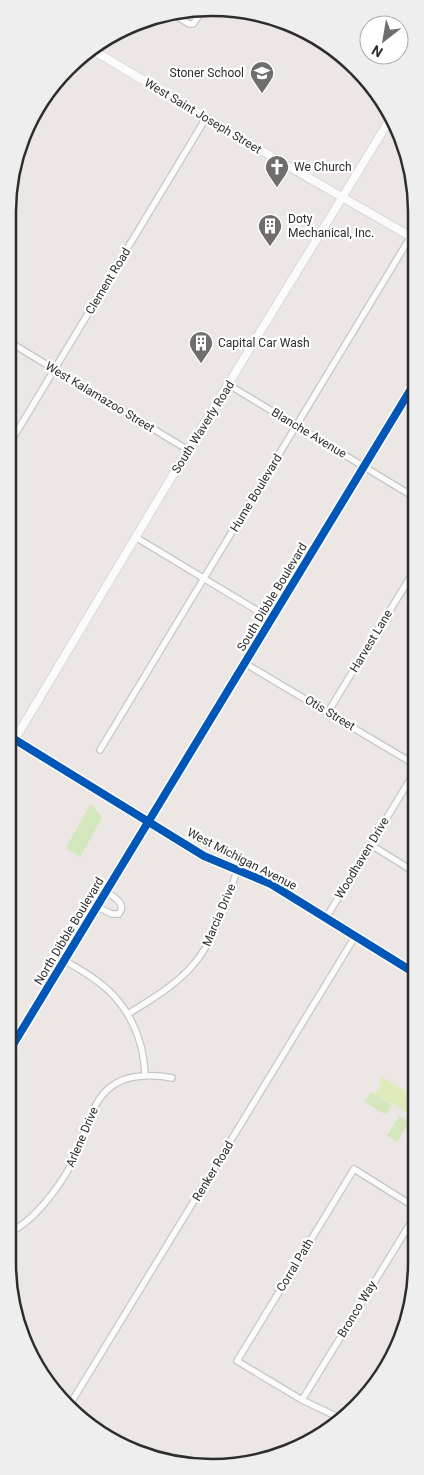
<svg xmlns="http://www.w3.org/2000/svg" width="424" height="1475" viewBox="0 0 424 1475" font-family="Roboto,sans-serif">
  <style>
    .green { fill: #d3e6bc }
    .pitch { fill: #dfebba }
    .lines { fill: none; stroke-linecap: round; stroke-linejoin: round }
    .street-casing { stroke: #c7c6c6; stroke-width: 8 }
    .secondary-casing { stroke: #c7c6c6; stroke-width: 9 }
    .street { stroke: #fcfbfb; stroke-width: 5.5 }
    .secondary { stroke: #fcfbfb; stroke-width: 8 }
    .cycleway-casing { stroke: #fff; stroke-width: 11 }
    .cycleway { stroke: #0057b8; stroke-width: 8 }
    .labels { text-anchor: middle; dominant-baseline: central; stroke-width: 4.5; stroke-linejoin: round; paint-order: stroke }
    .poi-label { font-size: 12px; fill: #2d2d2d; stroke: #fff; text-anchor: start }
    .street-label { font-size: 12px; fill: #2d2d2d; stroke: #fff }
    .rim { fill: none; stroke: #2d2d2d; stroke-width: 2.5 }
  </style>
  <rect width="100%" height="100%" fill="#ece7e4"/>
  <path class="green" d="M90,805L94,807L102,818L80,857L66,848Z
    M371,1092L392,1105L386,1115L365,1102Z
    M399,1116L409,1122L397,1142L387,1136Z"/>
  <path class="pitch" d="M381,1076L413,1096V1108L409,1114L375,1094L382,1084L378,1081Z"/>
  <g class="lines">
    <g class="street-casing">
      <path id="street" d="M170,12L189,24H193L202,11
        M11,343L188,450
        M229,385L414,497
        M10,443L206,118
        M137,538L271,619
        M246,664L414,764
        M328,712L414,571
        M100,750L411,236
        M371,845L413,871
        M97,907L112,914H119C127,903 114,898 106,891
        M326,918L414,773
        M64,960C75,967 87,973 97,981C128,1003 144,1039 145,1075
        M128,1014C150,1000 175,986 193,965C215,940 226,902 237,871
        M8,1053L414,384
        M8,1233C33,1223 60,1186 72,1163C88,1130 91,1084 134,1077C147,1075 159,1075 172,1078
        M302,1400L413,1219
        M69,1406L356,935
        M342,1419L302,1400L237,1361L354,1169L413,1206"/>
    </g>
    <g class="secondary-casing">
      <path id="secondary" d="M91,49L248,143L415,239
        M9,736L204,856L271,884L413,972
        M9,749L177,468L392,116"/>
    </g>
    <use href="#street" class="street"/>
    <use href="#secondary" class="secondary"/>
    <g class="cycleway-casing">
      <path id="cycleway" d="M9,736L204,856L271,884L413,972
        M8,1053L414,384"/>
    </g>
    <use href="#cycleway" class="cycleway"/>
  </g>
  <defs>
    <g id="school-pin" transform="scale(1.25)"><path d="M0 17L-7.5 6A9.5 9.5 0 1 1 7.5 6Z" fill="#706e6d" stroke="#fff"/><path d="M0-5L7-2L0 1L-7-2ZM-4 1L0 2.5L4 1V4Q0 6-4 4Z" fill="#fff"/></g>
    <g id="church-pin" transform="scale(1.25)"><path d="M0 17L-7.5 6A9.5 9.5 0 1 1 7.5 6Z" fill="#706e6d" stroke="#fff"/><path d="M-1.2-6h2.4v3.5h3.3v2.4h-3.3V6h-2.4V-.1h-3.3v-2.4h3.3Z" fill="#fff"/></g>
    <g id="building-pin" transform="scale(1.25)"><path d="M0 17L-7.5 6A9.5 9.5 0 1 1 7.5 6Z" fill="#706e6d" stroke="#fff"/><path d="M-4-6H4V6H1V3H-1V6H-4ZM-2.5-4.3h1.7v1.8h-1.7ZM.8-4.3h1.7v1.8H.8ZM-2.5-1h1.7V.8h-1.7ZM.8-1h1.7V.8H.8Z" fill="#fff"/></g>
  </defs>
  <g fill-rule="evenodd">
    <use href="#school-pin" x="262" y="73"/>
    <use href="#church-pin" x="277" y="167"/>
    <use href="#building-pin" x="270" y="226"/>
    <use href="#building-pin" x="201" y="343"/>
  </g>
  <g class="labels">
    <g class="poi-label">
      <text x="244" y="73" text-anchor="end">Stoner School</text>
      <text x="294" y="167">We Church</text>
      <text x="288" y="219">Doty<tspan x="288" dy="14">Mechanical, Inc.</tspan></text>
      <text x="218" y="343">Capital Car Wash</text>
    </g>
    <g class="street-label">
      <text transform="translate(203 116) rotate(31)">West Saint Joseph Street</text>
      <text transform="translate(108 281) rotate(-59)">Clement Road</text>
      <text transform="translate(100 397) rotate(31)">West Kalamazoo Street</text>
      <text transform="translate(203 427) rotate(-58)">South Waverly Road</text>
      <text transform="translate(309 433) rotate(31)">Blanche Avenue</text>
      <text transform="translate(256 493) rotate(-59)">Hume Boulevard</text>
      <text transform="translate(272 597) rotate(-59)">South Dibble Boulevard</text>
      <text transform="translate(371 641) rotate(-59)">Harvest Lane</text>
      <text transform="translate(330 713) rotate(31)">Otis Street</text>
      <text transform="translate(362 858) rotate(-59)">Woodhaven Drive</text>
      <text transform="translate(242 859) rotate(27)">West Michigan Avenue</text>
      <text transform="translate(219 915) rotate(-67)">Marcia Drive</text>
      <text transform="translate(69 931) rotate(-59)">North Dibble Boulevard</text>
      <text transform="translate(82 1137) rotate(-67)">Arlene Drive</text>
      <text transform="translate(213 1171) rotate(-59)">Renker Road</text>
      <text transform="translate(295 1265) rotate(-59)">Corral Path</text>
      <text transform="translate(357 1309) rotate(-59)">Bronco Way</text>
    </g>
  </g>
  <path d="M0 0H424V1475H0ZM212 16H212A196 196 0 0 1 408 212V1263A196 196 0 0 1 212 1459H212A196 196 0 0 1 16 1263V212A196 196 0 0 1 212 16Z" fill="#eee" fill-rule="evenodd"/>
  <path class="rim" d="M212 16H212A196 196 0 0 1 408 212V1263A196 196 0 0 1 212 1459H212A196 196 0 0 1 16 1263V212A196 196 0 0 1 212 16Z"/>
  <g transform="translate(384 40) rotate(211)"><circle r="24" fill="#ffffff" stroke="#ababab"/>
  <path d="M0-4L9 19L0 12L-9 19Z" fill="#706e6d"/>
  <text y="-8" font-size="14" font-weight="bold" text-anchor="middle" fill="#2d2d2d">N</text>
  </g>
</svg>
